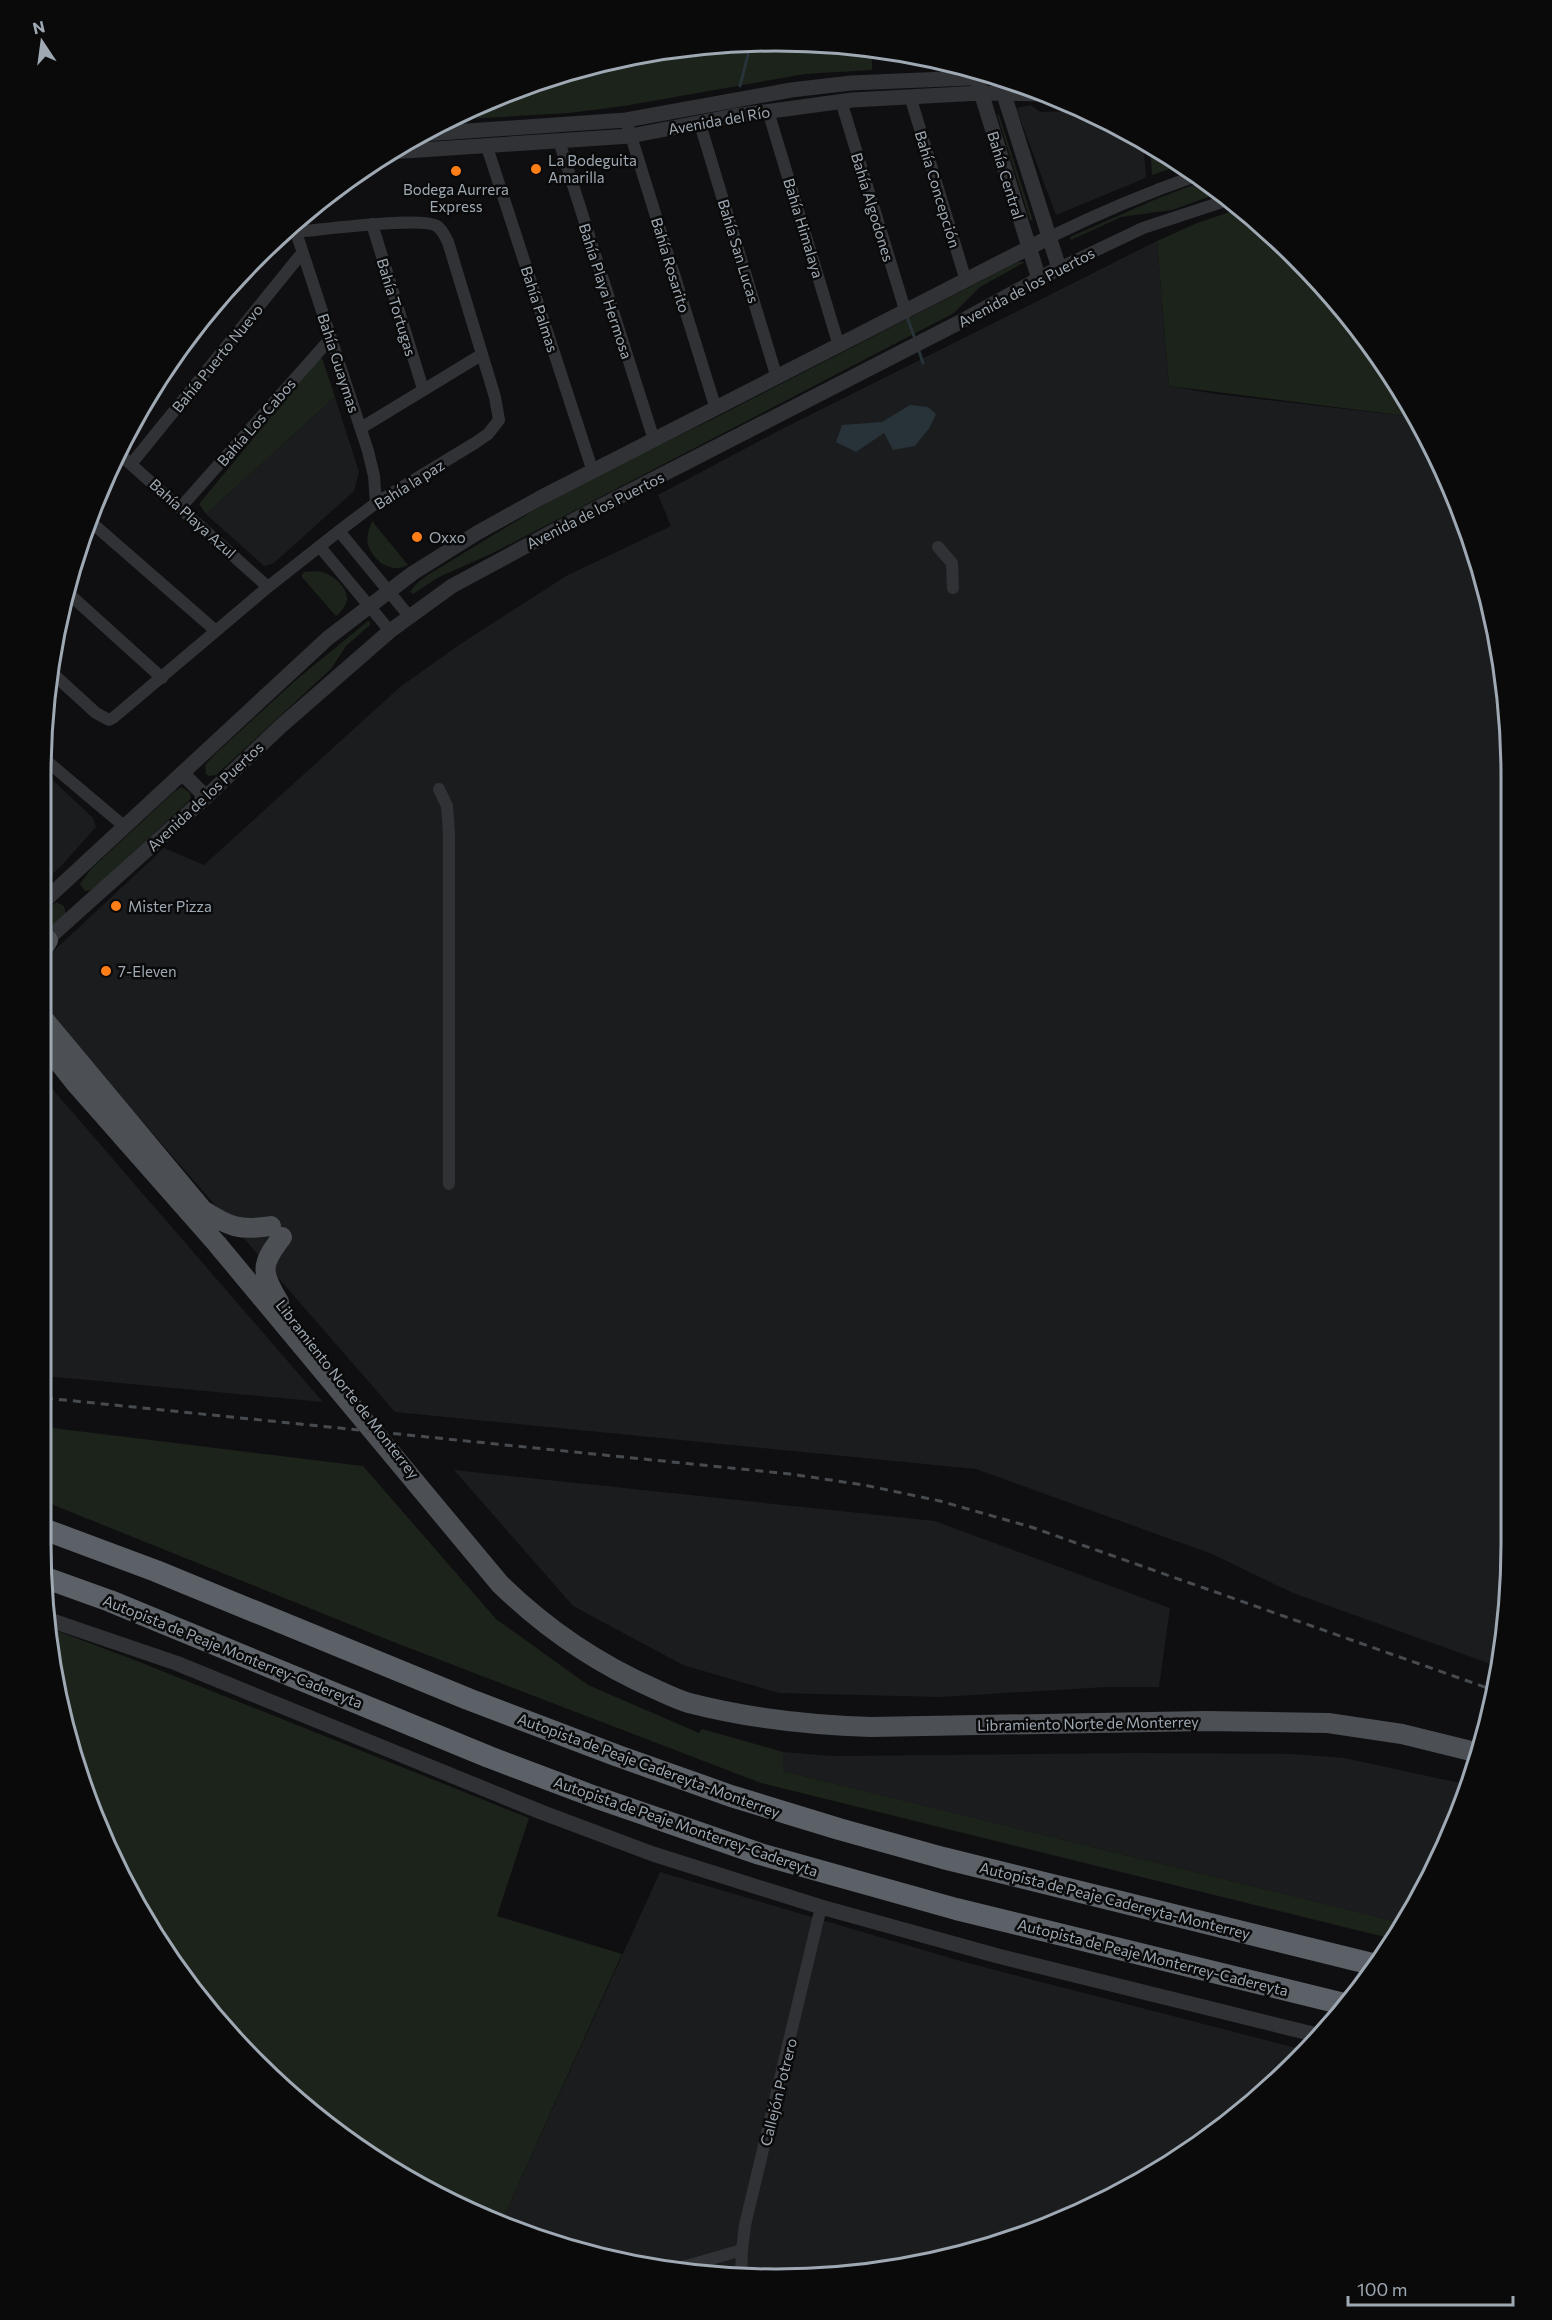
<svg xmlns="http://www.w3.org/2000/svg" width="1552" height="2320" viewBox="0 0 1552 2320" font-family="Commissioner,sans-serif">
  <style>
    .built { fill: #1b1c1e }
    .green { fill: #1c231b }
    .water { fill: #273338 }
    .lines { fill: none; stroke-linecap: round; stroke-linejoin: round }
    .stream { stroke: #273338; stroke-width: 3 }
    .minor { stroke: #303236; stroke-width: 12 }
    .tertiary { stroke: #303236; stroke-width: 15 }
    .primary { stroke: #4c5055; stroke-width: 20 }
    .motorway { stroke: #5b6167; stroke-width: 22 }
    .rail { stroke: #474a4f; stroke-width: 3; stroke-dasharray: 8 6; stroke-linecap: butt }
    .poi-dot { fill: #ff7e18; stroke: #0a0a0b; stroke-width: 2 }
    .labels { text-anchor: middle; dominant-baseline: central; stroke-width: 5; stroke-linejoin: round; paint-order: stroke }
    .street-label { font-size: 15px; fill: #9fa9b3; stroke: #0a0a0b }
    .poi-label { font-size: 15px; fill: #9fa9b3; stroke: #0a0a0b; text-anchor: start }
    .rim { fill: none; stroke: #9fa9b3; stroke-width: 3 }
  </style>
  <rect width="100%" height="100%" fill="#0f0f11"/>
  <path class="built" d="M1031,105L1040,112L1080,111L1081,109L1143,142L1146,177L1141,180L1056,215L1016,108Z
    M1157,241L1169,386L1216,394L1414,417L1455,494L1497,632L1512,776V1544L1499,1667L1293,1593L1212,1554L976,1469L395,1412L101,1074L47,1008L42,998L44,960L164,848L204,865L400,687L459,645L566,576L671,526L658,495L780,430Z
    M335,397L359,472L354,491L274,563L264,566L206,514Z
    M41,769L93,818L96,827L63,864L41,885Z
    M43,1078L150,1202L323,1402L45,1376Z
    M454,1470L935,1521L1170,1608L1159,1687H1107L940,1697L779,1693L683,1665L573,1606Z
    M783,1752L833,1756L1134,1753L1293,1754L1344,1758L1465,1784L1435,1870L1402,1923L783,1771Z
    M660,1872L964,1962L1308,2051L1296,2064L1143,2181L1013,2240L920,2265L728,2278L586,2255L500,2225Z"/>
  <path class="green" d="M776,41L872,50V70L805,74L624,106L569,113L450,120L494,97L632,55Z
    M997,114L999,115L1033,221L1030,220Z
    M1150,146L1184,164L1152,175Z
    M1205,181L1219,193L1172,210L1121,217L1071,240L1070,237C1115,218 1158,196 1205,181Z
    M1239,209L1296,256L1387,367L1414,417L1169,386L1157,241L1197,223Z
    M1018,262H1025L980,287L954,313L491,554L439,577L413,594L410,592L416,584L426,576L564,492L715,418Z
    M322,358L335,397L206,514L199,504L317,361Z
    M372,521L408,565C392,574 374,562 368,545C366,537 369,529 372,521Z
    M317,571C329,572 348,585 347,600C346,606 341,612 336,616L301,576L304,572Z
    M368,621L370,622V625L346,646L331,669L216,775L209,776L206,774L205,765L214,755L296,680Z
    M182,787L190,793L191,798L188,802L92,890L85,891L80,884L91,869L175,791Z
    M56,902L64,906L66,915L42,937V915Z
    M45,1427L363,1466L496,1619L588,1685L699,1733L702,1729L783,1752V1771L1402,1923L1393,1939L761,1783L391,1641L46,1502Z
    M47,1627L137,1661L529,1818L497,1916L622,1954L500,2225L328,2127L256,2064L165,1953L79,1780L47,1640Z"/>
  <path class="water" d="M910,405L928,407L936,414L930,427L915,446L893,450L884,433L856,452L836,442L842,425L882,422Z"/>
  <g class="lines">
    <path class="stream" d="M740,86L751,43
      M907,317L915,339
      M918,348L923,363"/>
    <path class="minor" d="M910,96L966,281
      M841,101L906,313
      M768,111L839,346
      M626,120L716,409
      M700,124L777,378
      M559,141L654,440
      M487,147L593,472
      M372,224L423,389
      M294,226L368,451L374,476L376,503
      M1048,238C1097,214 1146,193 1198,175
      M1059,268L1143,228L1228,200
      M361,428L481,355
      M116,451L268,587
      M132,463L302,253
      M181,507L331,338
      M92,523L216,631
      M339,531L409,616
      M320,547L390,631
      M938,547L952,563L953,588
      M68,593L162,678
      M51,672L96,713L109,720L113,718L268,587L339,531L376,503L475,443L488,434L499,420L495,397L448,242C445,236 442,229 437,226C419,216 321,230 296,232
      M42,757L125,827
      M439,789L447,806L449,833V1184
      M676,2269L742,2250
      M741,2277L742,2250L745,2225L821,1907"/>
    <path class="tertiary" d="M979,86L1039,279
      M424,134L626,120L791,90L851,83L993,77
      M390,152L630,136L734,116L852,100L981,93L1049,94
      M182,773L206,797
      M41,904L328,638L413,573L477,533L540,498L1048,238
      M42,944L206,797L281,726L390,631L452,586L578,518L958,323L1059,268L999,79
      M47,1619L176,1663L541,1812L653,1854L821,1907L998,1956L1321,2036"/>
    <path class="primary" d="M42,950L48,940
      M42,1017L211,1220
      M42,1041L76,1084L217,1244L500,1584C545,1628 598,1664 655,1689C666,1694 678,1700 689,1703C751,1719 808,1725 871,1727L1205,1721L1328,1723L1402,1734L1475,1752
      M203,1210C229,1227 240,1231 271,1226
      M279,1302C261,1272 260,1265 282,1237"/>
    <path class="motorway" d="M46,1530L156,1571L468,1699L618,1756L731,1796L839,1829L943,1858L1376,1965
      M46,1578L110,1601L489,1757L595,1797L760,1854L956,1909L1348,2005"/>
    <path class="rail" d="M45,1398L790,1474L864,1485L940,1501L1031,1527L1496,1691"/>
  </g>
  <g class="poi-dot">
    <circle cx="536" cy="169" r="6"/>
    <circle cx="456" cy="171" r="6"/>
    <circle cx="417" cy="537" r="6"/>
    <circle cx="116" cy="906" r="6"/>
    <circle cx="106" cy="971" r="6"/>
  </g>
  <g class="labels">
    <g class="street-label">
      <text transform="translate(719 120) rotate(-10)">Avenida del Río</text>
      <text transform="translate(1006 175) rotate(73)">Bahía Central</text>
      <text transform="translate(938 189) rotate(73)">Bahía Concepción</text>
      <text transform="translate(873 207) rotate(73)">Bahía Algodones</text>
      <text transform="translate(804 228) rotate(73)">Bahía Himalaya</text>
      <text transform="translate(739 251) rotate(73)">Bahía San Lucas</text>
      <text transform="translate(671 265) rotate(73)">Bahía Rosarito</text>
      <text transform="translate(1026 287) rotate(-28)">Avenida de los Puertos</text>
      <text transform="translate(606 291) rotate(72)">Bahía Playa Hermosa</text>
      <text transform="translate(397 307) rotate(73)">Bahía Tortugas</text>
      <text transform="translate(540 309) rotate(72)">Bahía Palmas</text>
      <text transform="translate(217 358) rotate(-51)">Bahía Puerto Nuevo</text>
      <text transform="translate(339 363) rotate(72)">Bahía Guaymas</text>
      <text transform="translate(256 422) rotate(-49)">Bahía Los Cabos</text>
      <text transform="translate(409 484) rotate(-32)">Bahía la paz</text>
      <text transform="translate(595 510) rotate(-27)">Avenida de los Puertos</text>
      <text transform="translate(193 518) rotate(42)">Bahía Playa Azul</text>
      <text transform="translate(205 796) rotate(-43)">Avenida de los Puertos</text>
      <text transform="translate(348 1389) rotate(52)">Libramiento Norte de Monterrey</text>
      <text transform="translate(233 1651) rotate(22)">Autopista de Peaje Monterrey-Cadereyta</text>
      <text transform="translate(1088 1723) rotate(-1)">Libramiento Norte de Monterrey</text>
      <text transform="translate(649 1765) rotate(20)">Autopista de Peaje Cadereyta-Monterrey</text>
      <text transform="translate(686 1826) rotate(19)">Autopista de Peaje Monterrey-Cadereyta</text>
      <text transform="translate(1115 1900) rotate(14)">Autopista de Peaje Cadereyta-Monterrey</text>
      <text transform="translate(1153 1957) rotate(14)">Autopista de Peaje Monterrey-Cadereyta</text>
      <text transform="translate(778 2092) rotate(-76)">Callejón Potrero</text>
    </g>
    <g class="poi-label">
      <text x="548" y="160">La Bodeguita<tspan x="548" dy="17">Amarilla</tspan></text>
      <text x="456" y="189" text-anchor="middle">Bodega Aurrera<tspan x="456" dy="17">Express</tspan></text>
      <text x="429" y="537">Oxxo</text>
      <text x="128" y="906">Mister Pizza</text>
      <text x="118" y="971">7-Eleven</text>
    </g>
  </g>
  <path d="M0 0H1552V2320H0ZM776 51H776A725 725 0 0 1 1501 776V1544A725 725 0 0 1 776 2269H776A725 725 0 0 1 51 1544V776A725 725 0 0 1 776 51Z" fill="#0a0a0b" fill-rule="evenodd"/>
  <path class="rim" d="M776 51H776A725 725 0 0 1 1501 776V1544A725 725 0 0 1 776 2269H776A725 725 0 0 1 51 1544V776A725 725 0 0 1 776 51Z"/>
  <g transform="translate(42 42) rotate(347)" stroke="#0a0a0b" stroke-width="4.5" paint-order="stroke">
  <path d="M0-4.5L10 22L0 15L-10 22Z" fill="#9fa9b3"/>
  <text y="-9" font-size="16" font-weight="bold" text-anchor="middle" fill="#9fa9b3">N</text>
  </g>
  <path d="M1348 2296v9h165v-9" fill="none" stroke="#9fa9b3" stroke-width="3"/>
  <text x="1357" y="2296" font-size="18" fill="#9fa9b3" stroke="#0a0a0b" stroke-width="4.5" paint-order="stroke">100 m</text>
</svg>
